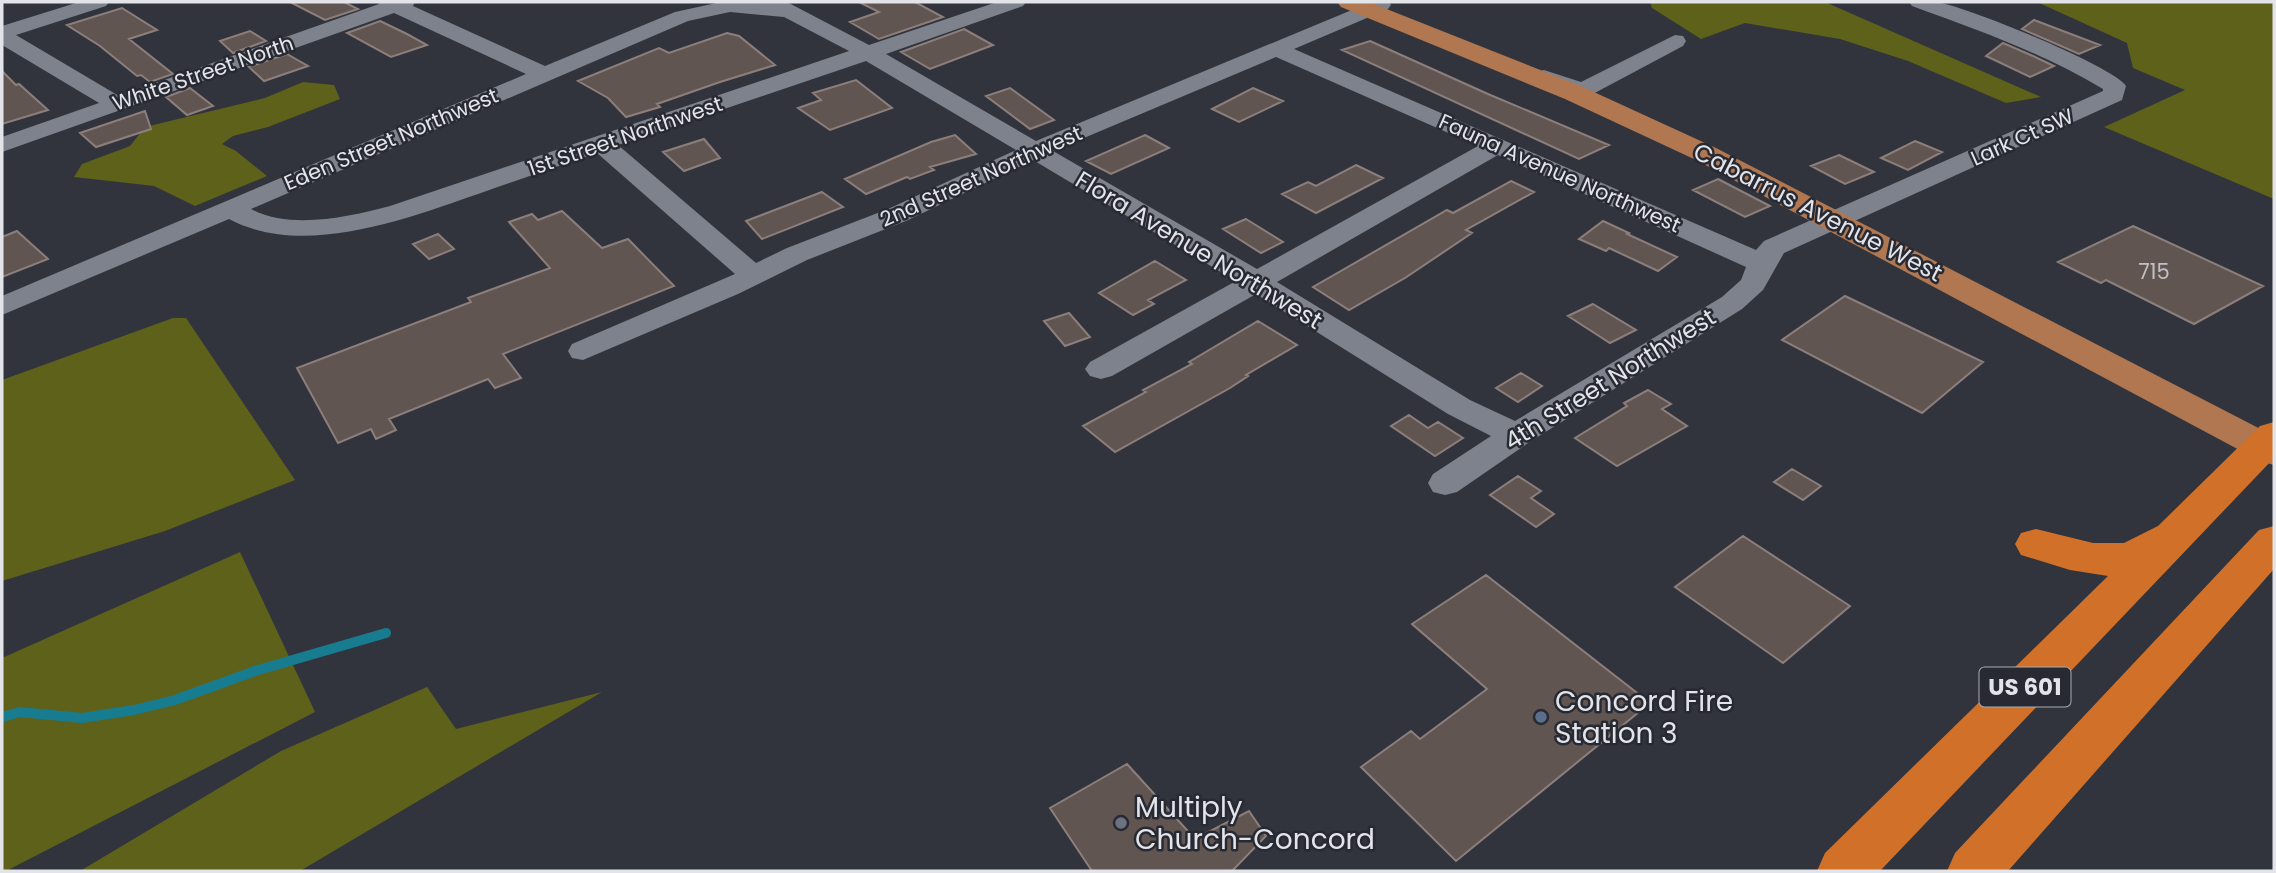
<svg xmlns="http://www.w3.org/2000/svg" width="2276" height="873" viewBox="0 0 2276 873" font-family="Poppins,sans-serif">
  <style>
    .green { fill: #5e611a }
    .lines { fill: none; stroke-linecap: round; stroke-linejoin: round }
    .stream { stroke: #187c91; stroke-width: 10 }
    .building { fill: #615552; stroke: #8c7f7b; stroke-width: 2 }
    .minor { fill: #7e828c; fill-rule: evenodd }
    .major { fill: #b07751; fill-rule: evenodd }
    .highway { fill: #d17029; fill-rule: evenodd }
    .service-dot { fill: #5c6f8a; stroke: #282a33; stroke-width: 2.5 }
    .worship-dot { fill: #6b7280; stroke: #282a33; stroke-width: 2.5 }
    .labels { text-anchor: middle; dominant-baseline: central; stroke-width: 5; stroke-linejoin: round; paint-order: stroke }
    .far-street-label { font-size: 21px; fill: #e2e4ea; stroke: #282a33 }
    .number-label { font-size: 21px; fill: #c2c0c4 }
    .shield { fill: #282a33; stroke: #aaacb3; stroke-width: 2 }
    .shield-label { font-size: 23px; font-weight: bold; fill: #e2e4ea }
    .street-label { font-size: 24px; fill: #e2e4ea; stroke: #282a33 }
    .near-poi-label { font-size: 28px; fill: #e2e4ea; stroke: #282a33; text-anchor: start }
  </style>
  <rect width="100%" height="100%" fill="#31343d"/>
  <path class="green" d="M1650,2H1825L2041,97L2006,103L1908,61L1840,39L1745,23L1701,39L1652,8Z
    M2037,2H2274V199L2104,127L2185,90L2133,68L2127,43Z
    M303,82L334,85L340,99L268,127L233,136L222,144L236,151L267,176L195,206L154,186L74,177L82,164L130,146L145,127L265,98Z
    M173,318H186L295,480L165,531L2,581V380Z
    M240,552L315,712L6,871H2V658Z
    M427,687L456,729L602,692L300,871H80L281,751Z"/>
  <g class="lines">
    <path class="stream" d="M2,717L20,712L82,718L134,710L175,700L255,671L386,633"/>
  </g>
  <path class="building" d="M290,2H344L358,9L325,20Z
    M859,2H915L943,17L879,39L850,22L879,12Z
    M122,8L157,30L129,39L173,74L150,82L141,75L137,76L100,46L67,25Z
    M2034,20L2100,45L2079,54L2022,29Z
    M380,21L407,34L427,45L391,57L347,33Z
    M964,29L993,45L930,69L901,52Z
    M250,31L266,41L233,53L220,41Z
    M727,33L739,36L775,65L720,82L657,104L660,107L626,117L608,98L578,81L659,48L669,53Z
    M1370,41L1488,94L1609,145L1579,159L1342,50Z
    M2003,43L2033,56L2054,66L2030,77L1986,56Z
    M287,54L308,66L264,81L249,67Z
    M2,71L16,85L19,84L48,110L2,124Z
    M856,80L892,108L830,130L798,108L821,100L813,93Z
    M190,88L213,106L187,115L166,97Z
    M1010,88L1054,120L1030,129L986,96Z
    M1253,88L1283,101L1239,122L1212,109Z
    M145,111L151,129L96,147L80,133Z
    M955,135L976,154L930,167L934,170L910,179L907,177L866,194L845,179L931,142Z
    M1145,135L1169,148L1111,174L1086,161Z
    M704,139L720,158L684,171L663,152Z
    M1915,141L1942,152L1908,170L1881,158Z
    M1839,155L1874,172L1845,184L1811,166Z
    M1356,165L1383,178L1316,213L1282,194L1308,182L1316,186Z
    M1718,179L1770,206L1745,217L1693,190Z
    M1511,181L1534,192L1466,230L1472,233L1405,278L1349,310L1313,287L1447,210L1453,213Z
    M822,192L843,207L762,239L746,221Z
    M562,211L602,248L628,239L674,286L503,354L521,378L495,388L488,379L389,419L396,430L376,439L371,429L338,443L297,368L471,302L468,298L550,268L509,222L532,214L538,220Z
    M1246,219L1283,242L1261,253L1223,229Z
    M1603,221L1629,233L1627,234L1677,257L1658,271L1609,248L1606,251L1579,239Z
    M2133,226L2263,286L2194,324L2106,280L2101,283L2058,262Z
    M17,231L48,259L2,277V237Z
    M438,234L454,249L429,259L413,244Z
    M1155,261L1186,280L1148,300L1154,304L1133,315L1099,293Z
    M1845,296L1983,362L1922,413L1782,340Z
    M1593,304L1636,330L1610,343L1568,316Z
    M1069,313L1090,337L1065,346L1044,321Z
    M1258,321L1297,345L1246,375L1248,376L1230,388L1115,452L1083,426L1146,392L1143,390L1192,364L1189,362Z
    M1521,373L1542,386L1518,402L1496,388Z
    M1648,390L1671,404L1662,409L1687,426L1617,466L1575,438L1627,406L1624,403Z
    M1409,415L1428,428L1438,422L1463,438L1435,456L1391,426Z
    M1792,469L1821,486L1803,500L1774,482Z
    M1518,476L1541,491L1531,498L1554,514L1536,527L1490,495Z
    M1743,536L1850,606L1783,663L1675,587Z
    M1486,575L1650,703L1456,861L1361,767L1411,731L1420,739L1487,689L1412,624Z
    M1127,764L1195,839L1249,811L1266,836L1232,871H1092L1050,808Z"/>
  <g class="lines">
    <path class="minor" d="M79,2H109L106,6L16,35L119,96L379,4L378,2H415L413,6L545,66L675,12L721,2H787L869,45L997,2H1026L1023,6L886,54L1036,141L1371,2H1389L1391,5L1388,9L1294,49L1756,250L1764,241L2103,91V89C2043,53 1978,30 1912,6L1909,2C1918,2 1927,1 1936,2C1963,5 2113,66 2126,86L2122,100L1784,253L1763,290L1742,309L1528,443L1457,492L1445,495L1433,492L1428,483L1433,474L1491,436L1448,414L1256,294L1112,376L1101,379L1090,376L1085,369L1090,362L1236,281L1033,160L906,221L807,260L738,294L583,360L572,358L568,351L572,344L735,274L597,153C559,166 520,179 481,193C408,218 304,259 229,219L2,315V296L526,74L394,13L2,152V137L99,103L2,45V26ZM730,12L784,17L849,51L390,206C349,217 290,230 251,209L688,21ZM1276,57L1478,146L1257,269L1053,151ZM866,61L1016,150L888,209L787,248L756,263L618,145ZM1498,155L1746,267L1741,280L1722,297L1515,421L1470,400L1277,282Z
      M1675,35L1683,36L1686,41L1683,46L1591,95L1583,97L1536,82L1533,77L1536,72L1544,70L1581,82Z"/>
    <path class="major" d="M1337,2H1369L1583,87L1716,148L2274,436V465L2260,461L1696,160L1565,99L1341,7Z"/>
    <path class="highway" d="M2274,422V458L1880,871H1817L1825,853L2108,576L2070,570L2021,555L2015,544L2021,533L2036,529L2093,543H2124L2158,526L2260,426Z
      M2274,526V569L2008,871H1947L1955,853L2259,530Z"/>
  </g>
  <circle class="service-dot" cx="1541" cy="717" r="7"/>
  <circle class="worship-dot" cx="1121" cy="823" r="7"/>
  <g class="labels">
    <g class="far-street-label">
      <text transform="translate(203 73) rotate(-19)">White Street North</text>
      <text transform="translate(625 136) rotate(-19)">1st Street Northwest</text>
      <text transform="translate(2022 137) rotate(-24)">Lark Ct SW</text>
      <text transform="translate(391 139) rotate(-23)">Eden Street Northwest</text>
      <text transform="translate(1560 173) rotate(24)">Fauna Avenue Northwest</text>
      <text transform="translate(981 176) rotate(-24)">2nd Street Northwest</text>
    </g>
    <g class="number-label">
      <text x="2154" y="271">715</text>
    </g>
    <rect class="shield" x="1979.5" y="667.5" width="91" height="39" rx="5"/>
    <g class="shield-label">
      <text x="2025" y="687">US 601</text>
    </g>
    <g class="street-label">
      <text transform="translate(1818 212) rotate(27)">Cabarrus Avenue West</text>
      <text transform="translate(1199 250) rotate(31)">Flora Avenue Northwest</text>
      <text transform="translate(1610 379) rotate(-32)">4th Street Northwest</text>
    </g>
    <g class="near-poi-label">
      <text x="1555" y="701">Concord Fire<tspan x="1555" dy="32">Station 3</tspan></text>
      <text x="1135" y="807">Multiply<tspan x="1135" dy="32">Church-Concord</tspan></text>
    </g>
  </g>
  <rect width="2276" height="873" fill="none" stroke="#e2e4ea" stroke-width="7"/>
</svg>
